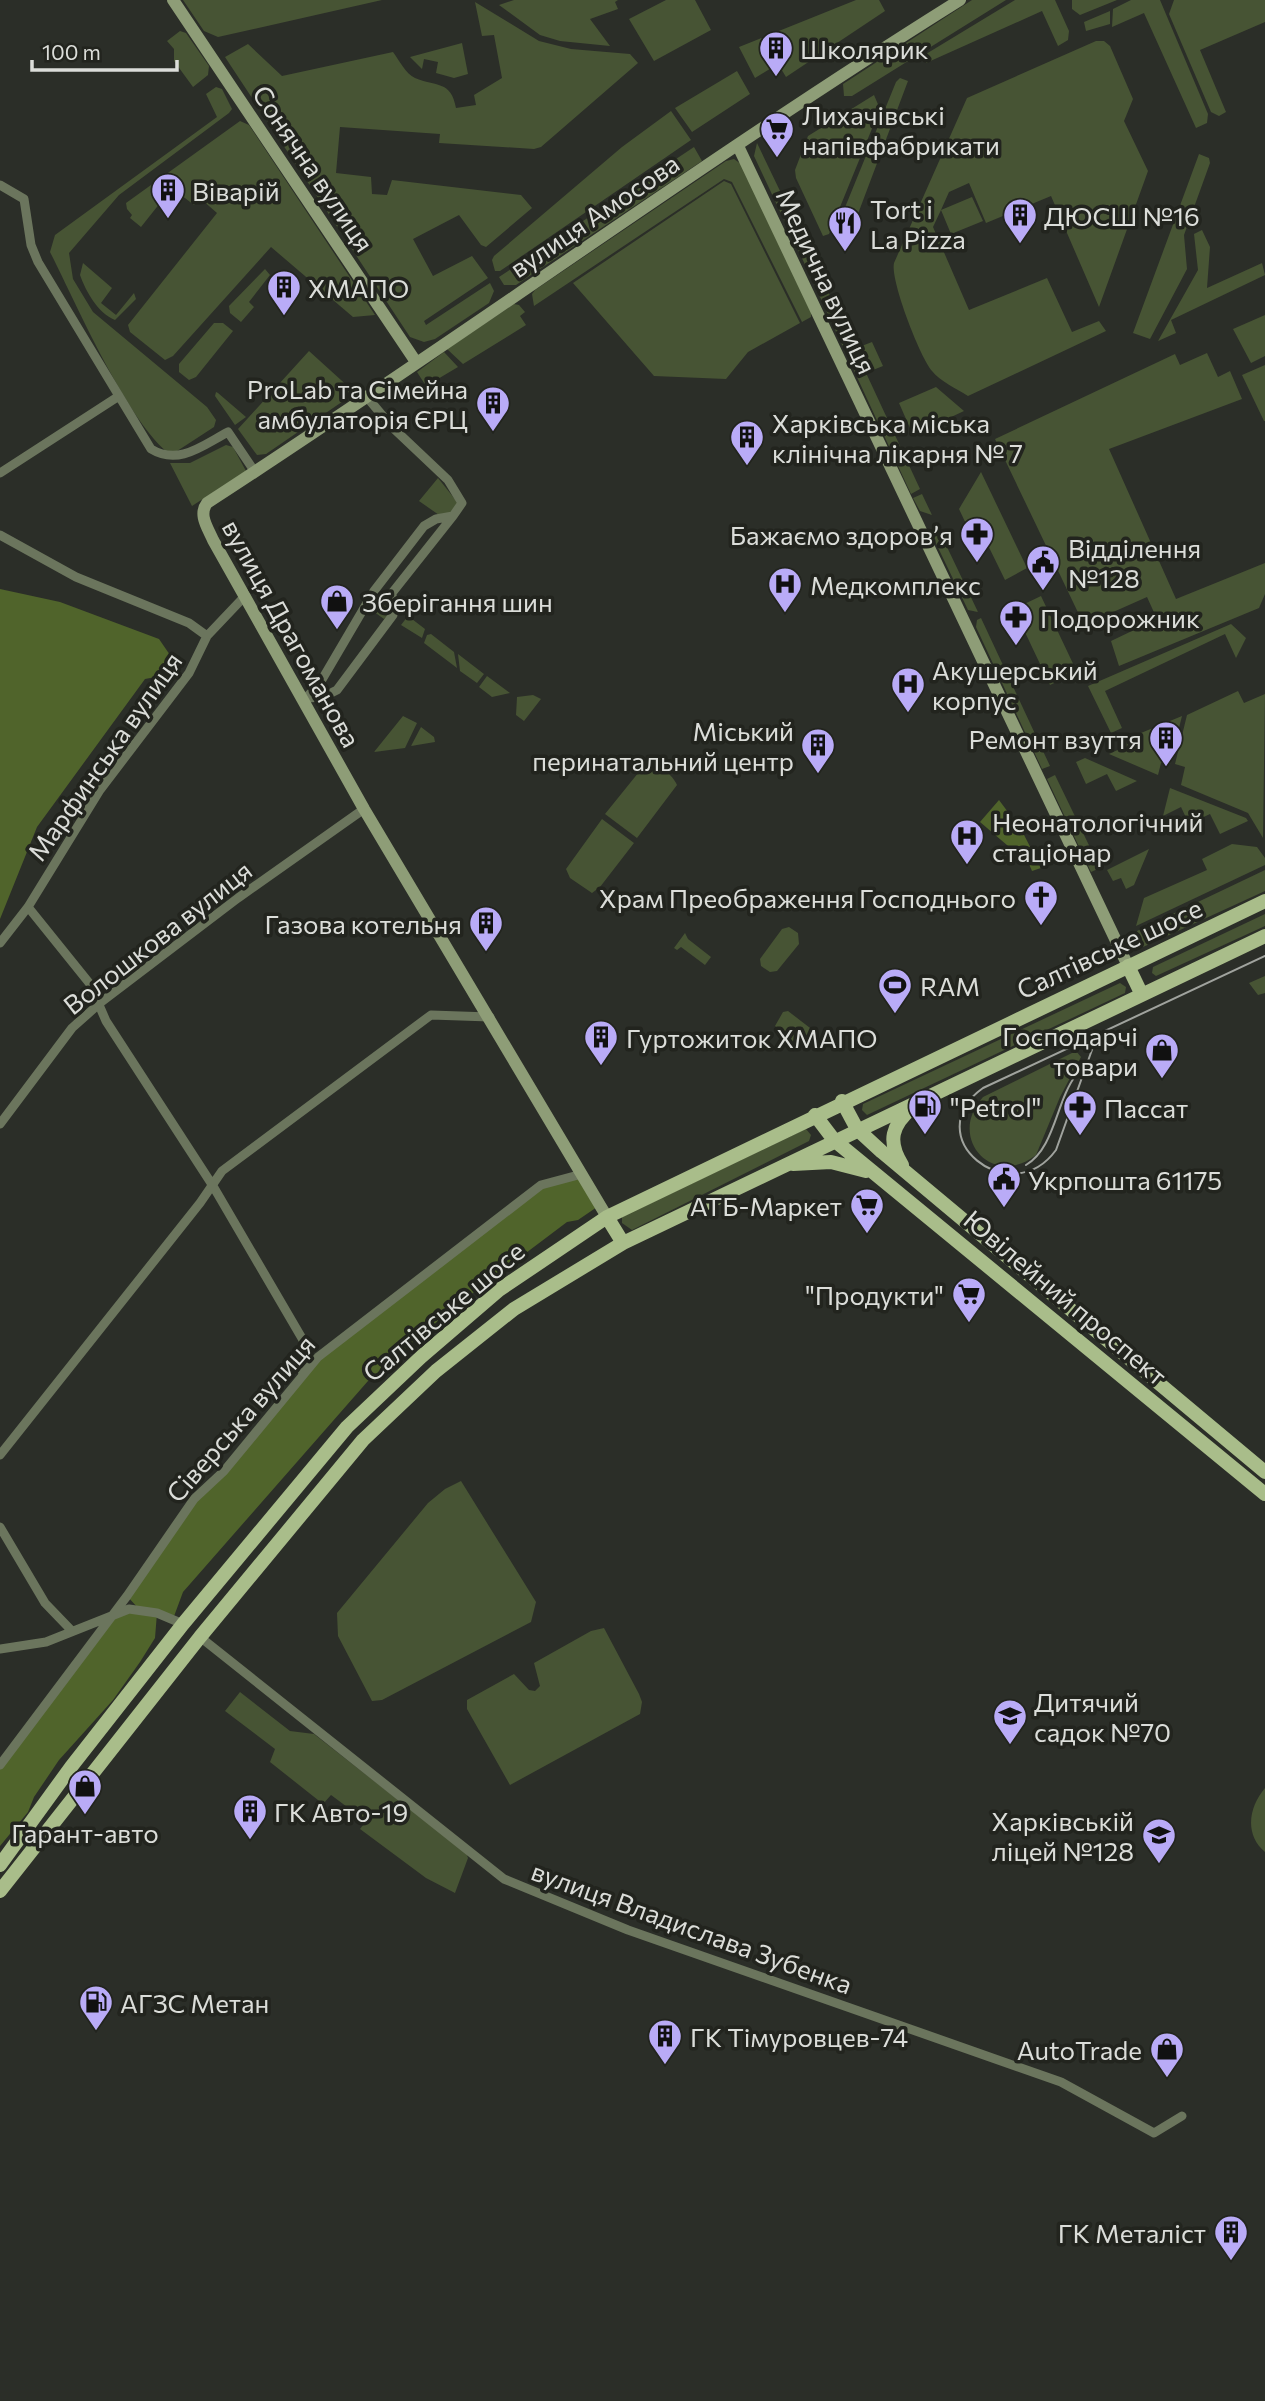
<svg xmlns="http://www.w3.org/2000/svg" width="1265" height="2401" viewBox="0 0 1265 2401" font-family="Commissioner,sans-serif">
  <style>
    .green { fill: #475434 }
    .forest { fill: #50642b }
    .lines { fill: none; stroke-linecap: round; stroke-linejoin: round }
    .street { stroke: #6b755d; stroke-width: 9 }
    .secondary { stroke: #8e9d77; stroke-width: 12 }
    .primary { stroke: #a9bd8a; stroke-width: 14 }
    .tram { stroke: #a0a39e; stroke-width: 2 }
    .labels { text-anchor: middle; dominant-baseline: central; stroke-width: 7; stroke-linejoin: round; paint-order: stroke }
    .poi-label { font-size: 26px; fill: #dbddd9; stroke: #22241e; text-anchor: start }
    .street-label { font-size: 26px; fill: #dbddd9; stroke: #22241e }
  </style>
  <rect width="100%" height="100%" fill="#2b2e28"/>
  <path class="green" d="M183,0H382L218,37L204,31Z
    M514,0H618L615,2L618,9L590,19L610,46L560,41L540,35L499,5Z
    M666,0H695L711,30L654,61L629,19Z
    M856,0H879L885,11L786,77L780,67H773L755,78L739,47Z
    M972,0H1006L852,96H844L843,84Z
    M1015,0H1055L1069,31L1068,40L1058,46L1042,11L926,63V54Z
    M1072,0H1117L1080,15L1072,9Z
    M1131,0H1160L1208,114L1207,123L1196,128L1144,13L1112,27L1113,9Z
    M1174,0H1265V22L1200,50L1226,112L1219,116L1211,112L1169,14Z
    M475,2L539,41L571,49L630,54L638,63L541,147L534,149L439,143L440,134L340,127L336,173L371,177L372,194L387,195L392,180L521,195L532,208L486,247L481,245L459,215L413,239L433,276L472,256L488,278L424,321L426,325L490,283L494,291L489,303L435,339L424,342L410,337L225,57L248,44L282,76L393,52C399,60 406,74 415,78C436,87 451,80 456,108L476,105L474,95L502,78L494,35L482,36Z
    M1110,11V24L1086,31L1084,22Z
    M180,31L186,33L209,66L208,75L193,87L174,61V49L167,41Z
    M1096,41H1104L1110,46L1133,99L1124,121L1148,171L1099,307L1051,196L986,223L969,183L949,192L941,210L972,197L983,221L951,234L941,210L933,227L969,310L1047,278L1072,332L1099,321L1106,331L968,396C957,389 940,381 932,371C920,357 890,280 894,263L967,98Z
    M462,43L468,74L454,78L436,73L438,62L424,59L422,69L410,57Z
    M737,71L750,94L692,132L675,108Z
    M900,78L908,81L847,243L838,240L835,232L896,82Z
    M216,87L222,89L232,109L229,113L119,195L69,253L73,279L93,312L207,407L216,420L214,427L171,455C128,424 76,303 50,252L55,235L217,117L206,94Z
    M874,95L880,109L829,234L823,236L796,178L795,170L808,136Z
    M671,111L691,140L500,271H495L492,260L494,256L622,147Z
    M240,121L249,125L375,315L353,317L271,247L173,356L165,360L130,332L128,325L217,213L201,199L194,205L172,188L141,227L130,218L132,215L127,209L126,203Z
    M757,143L818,270L814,272L808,271L754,156Z
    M694,147L702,161L516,285H504L499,277Z
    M1199,154L1209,158L1210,163L1184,235L1187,269L1150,339L1133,333Z
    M734,159L741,164L811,312V317L802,322L732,182L724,179L534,306L532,294L535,290L726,161Z
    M724,181L731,184L800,323L748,352L726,379L654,376L573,283Z
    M1202,230L1210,247L1207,288L1262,263L1265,275L1171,320L1176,333L1158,341L1198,270L1194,234Z
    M83,263L112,288L101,303L116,315L134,293L136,299L115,320C98,313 86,292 80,275Z
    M265,269L270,275L249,302L254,307L241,322L230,313L229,306Z
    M820,274L920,489L911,494L814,284L813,278Z
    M514,304L519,305L525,312L520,316L526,325L463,364L447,349Z
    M1265,315V356L1251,363L1233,329Z
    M214,323H223L233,331L196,377L189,380L179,372V364Z
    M872,342L883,366L873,370L869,368L859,347Z
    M309,351L352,390V395L266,454L257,455L238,429Z
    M444,352L458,367L426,386L417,372Z
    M1207,353L1218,377L1230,371L1242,399L1109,449L1176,599L1265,563V594L1259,608L1119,666L1111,641L1157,619L1147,597L1084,625L995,439L1175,354L1180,365Z
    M1265,365V421H1264L1242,375Z
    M936,387L964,411L913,435L899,403Z
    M216,392L218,393L246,417L235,425L215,396Z
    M226,445L233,447L246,471L192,506L170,463H190Z
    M981,472L1027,568L1005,580L979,527L968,528L959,509Z
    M438,478L458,503L451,513L439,515L419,501Z
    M922,494L932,515L920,511L913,498Z
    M937,526L978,612L968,610L931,533Z
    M1041,596L1077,672L1050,685L1014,609Z
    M378,600L389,609V615L384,619L370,609L373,601Z
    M408,616L425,629L422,638L401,625Z
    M981,618L1050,766L1042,769L976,627L977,620Z
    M1231,624L1246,638L1236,658L1225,634L1105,691L1122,728L1111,733L1088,686Z
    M431,634L454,652L457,668L424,643L427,635Z
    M458,654L484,674L477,683L460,671Z
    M487,676L510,693L492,697L479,687Z
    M1238,691L1244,703L1265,694L1263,838L1248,813L1181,785L1185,767L1175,764L1187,715Z
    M533,695L541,699L524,721L516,715L517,697Z
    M403,716L417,723L405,748L374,752Z
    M1182,716L1170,764L1161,763L1158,775L1109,754L1126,746L1124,740Z
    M421,727L434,737L435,742L411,746Z
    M1085,758L1137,781L1116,791L1107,774L1086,784L1076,762Z
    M647,762C658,763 673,775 677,785L637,838L605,814Z
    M1055,775L1100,868L1091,872L1047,779Z
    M1170,788L1246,818L1248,821L1220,834L1210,814L1189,824L1181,807L1163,816Z
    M602,819L634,843L600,887L592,893L570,878L566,869Z
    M1232,844L1257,847L1265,858V865L1136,926L1144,898L1207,870L1202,859Z
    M1149,849L1134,885L1126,889L1121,878L1113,881L1107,870Z
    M1265,870V891L1143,947L1137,931Z
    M1265,914V926L1156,976L1152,973L1153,967Z
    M789,927L798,933L799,944L777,971L770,972L761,966L760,959L782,929Z
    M685,933L688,939L711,957L705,965L681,947L677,950L674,948Z
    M1265,976V993L1258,995L1249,983Z
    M1120,983L1126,987L1125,993L867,1115L862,1110L863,1104Z
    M788,1011L814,1031V1036L804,1047L796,1045L775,1026L783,1012Z
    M1076,1051L1081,1057L1060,1097L1036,1155C993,1189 946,1138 983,1097Z
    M806,1129L811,1135L809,1141L632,1230L622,1223V1217Z
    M461,1481L536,1602L531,1622L382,1700L372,1701L338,1636L337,1613L428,1503L445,1489Z
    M604,1628L639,1694L642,1702L640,1714L510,1785L467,1709V1700L514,1674L529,1690L535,1691L540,1686L534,1663L591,1631Z
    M240,1692L290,1731L314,1734L466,1853L468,1858L455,1893L426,1878L360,1829L366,1821L331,1795L323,1804L270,1762L275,1749L225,1711Z
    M1265,1788V1852C1244,1834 1249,1807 1265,1788Z"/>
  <path class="forest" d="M0,589L60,602L159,639L170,655L161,676L145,679L37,827L0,919Z
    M999,800L1022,831L1041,868L1032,871L1029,864L980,822Z
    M582,1174L600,1205L578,1220L567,1222L453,1308L368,1381L183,1592L173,1619L157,1613L155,1638L140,1662L113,1700L59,1760L34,1797L28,1812L0,1846V1765L114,1612L139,1609L127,1596L208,1483L318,1357L541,1185Z"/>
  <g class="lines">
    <path class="street" d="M0,185L24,199L31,245L38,262L151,449C179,466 203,445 228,432L255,472
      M0,473L119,396
      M0,535L76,577L189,623L207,636
      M307,698L323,697L337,690L393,615L392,593L453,516
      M303,701L320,683L374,591L424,526L436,519L453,516L462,503L448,480L392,427L366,396
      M28,907L90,984L106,1021L213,1186L303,1340L308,1357L302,1371
      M0,943L28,907L100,790L189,673L207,636L244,597
      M0,1124L72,1028L100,1003L238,898L364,809
      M0,1455L200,1203L222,1171L431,1015L490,1017
      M0,1527L45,1603L71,1630
      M200,1637L504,1879L628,1930L1061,2082L1154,2133L1182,2116
      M0,1649L46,1642L129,1609L157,1613L183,1624
      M0,1765L127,1596L194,1499L224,1471L318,1357L541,1185L582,1174"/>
    <path class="secondary" d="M173,0L416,362
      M738,146L1128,966
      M607,1217L364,809L213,540C208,528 198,515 207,503C460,339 704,160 960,0"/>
    <path class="primary" d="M1128,966L1141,993
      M842,1101L857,1129L882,1152L1265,1472
      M815,1115L834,1140L1265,1494
      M793,1164L831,1162L866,1171
      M902,1165C887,1141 892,1125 912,1108
      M607,1217L623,1243
      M0,1865L71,1767L183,1624L347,1427L421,1357L499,1290L607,1217L1265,901
      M0,1891L200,1637L363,1440L436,1371L514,1309L623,1243L1265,936"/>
    <path class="tram" d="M1103,1035L1093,1047L1056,1150C1010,1213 916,1136 983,1088L1265,956
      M1026,1165C1055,1148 1056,1101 1076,1075"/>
  </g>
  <defs>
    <g id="building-pin" transform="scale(1.75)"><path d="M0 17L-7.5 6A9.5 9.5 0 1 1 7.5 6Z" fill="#b9abf7" stroke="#22241e"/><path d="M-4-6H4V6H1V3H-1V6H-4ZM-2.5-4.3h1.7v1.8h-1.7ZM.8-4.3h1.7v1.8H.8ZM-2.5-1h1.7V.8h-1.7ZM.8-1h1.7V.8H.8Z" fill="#111"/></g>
    <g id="supermarket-pin" transform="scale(1.75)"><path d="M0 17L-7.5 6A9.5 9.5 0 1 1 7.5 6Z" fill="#b9abf7" stroke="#22241e"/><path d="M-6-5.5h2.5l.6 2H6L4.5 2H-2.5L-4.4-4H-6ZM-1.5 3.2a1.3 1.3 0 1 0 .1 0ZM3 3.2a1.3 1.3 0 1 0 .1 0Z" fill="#111"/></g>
    <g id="restaurant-pin" transform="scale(1.75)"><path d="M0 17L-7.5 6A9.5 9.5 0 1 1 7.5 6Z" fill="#b9abf7" stroke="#22241e"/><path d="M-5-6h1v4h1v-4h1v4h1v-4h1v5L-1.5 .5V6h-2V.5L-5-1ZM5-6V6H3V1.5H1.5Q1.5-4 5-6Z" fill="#111"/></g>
    <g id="pharmacy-pin" transform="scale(1.75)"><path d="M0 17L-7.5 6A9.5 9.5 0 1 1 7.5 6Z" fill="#b9abf7" stroke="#22241e"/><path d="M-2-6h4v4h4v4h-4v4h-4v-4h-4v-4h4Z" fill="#111"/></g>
    <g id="civic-pin" transform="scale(1.75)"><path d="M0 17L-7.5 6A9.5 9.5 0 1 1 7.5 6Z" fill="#b9abf7" stroke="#22241e"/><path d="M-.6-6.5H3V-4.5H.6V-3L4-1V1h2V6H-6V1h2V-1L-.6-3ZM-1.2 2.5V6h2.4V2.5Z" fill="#111"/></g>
    <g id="hospital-pin" transform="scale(1.75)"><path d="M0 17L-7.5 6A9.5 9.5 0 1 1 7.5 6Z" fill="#b9abf7" stroke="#22241e"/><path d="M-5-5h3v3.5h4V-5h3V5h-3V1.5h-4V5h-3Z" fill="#111"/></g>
    <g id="shop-pin" transform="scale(1.75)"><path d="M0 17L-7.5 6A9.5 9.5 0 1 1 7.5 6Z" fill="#b9abf7" stroke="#22241e"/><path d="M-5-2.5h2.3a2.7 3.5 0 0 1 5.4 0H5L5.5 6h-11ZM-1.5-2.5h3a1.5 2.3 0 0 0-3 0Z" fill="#111"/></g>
    <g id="church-pin" transform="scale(1.75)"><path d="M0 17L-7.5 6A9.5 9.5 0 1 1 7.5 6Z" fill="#b9abf7" stroke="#22241e"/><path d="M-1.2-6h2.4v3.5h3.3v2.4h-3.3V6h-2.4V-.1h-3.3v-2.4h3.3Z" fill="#111"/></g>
    <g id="stadium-pin" transform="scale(1.75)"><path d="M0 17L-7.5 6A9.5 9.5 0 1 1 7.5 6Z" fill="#b9abf7" stroke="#22241e"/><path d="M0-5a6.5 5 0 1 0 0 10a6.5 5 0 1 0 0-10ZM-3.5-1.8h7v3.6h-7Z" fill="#111"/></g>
    <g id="fuel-pin" transform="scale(1.75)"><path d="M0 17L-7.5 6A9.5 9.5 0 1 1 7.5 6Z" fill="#b9abf7" stroke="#22241e"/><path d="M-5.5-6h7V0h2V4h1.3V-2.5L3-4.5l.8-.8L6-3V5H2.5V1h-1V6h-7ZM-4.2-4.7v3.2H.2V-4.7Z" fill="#111"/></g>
    <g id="school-pin" transform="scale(1.75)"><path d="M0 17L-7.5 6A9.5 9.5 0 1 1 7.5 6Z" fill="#b9abf7" stroke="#22241e"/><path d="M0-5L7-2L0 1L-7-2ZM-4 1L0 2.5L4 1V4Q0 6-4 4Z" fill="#111"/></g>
  </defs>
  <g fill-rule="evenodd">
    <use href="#building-pin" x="776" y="48"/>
    <use href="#supermarket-pin" x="777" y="129"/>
    <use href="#building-pin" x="168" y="190"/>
    <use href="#building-pin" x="1020" y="215"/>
    <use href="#restaurant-pin" x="845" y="223"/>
    <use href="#building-pin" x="284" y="287"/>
    <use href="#building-pin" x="493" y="403"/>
    <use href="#building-pin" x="747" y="437"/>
    <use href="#pharmacy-pin" x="977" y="534"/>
    <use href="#civic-pin" x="1043" y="562"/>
    <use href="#hospital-pin" x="785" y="584"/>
    <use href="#shop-pin" x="337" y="601"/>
    <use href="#pharmacy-pin" x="1016" y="617"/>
    <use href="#hospital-pin" x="908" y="684"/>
    <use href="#building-pin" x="1166" y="738"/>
    <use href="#building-pin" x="818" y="745"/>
    <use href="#hospital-pin" x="967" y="836"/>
    <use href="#church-pin" x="1041" y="897"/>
    <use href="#building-pin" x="486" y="923"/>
    <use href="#stadium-pin" x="895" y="985"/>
    <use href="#building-pin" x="601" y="1037"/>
    <use href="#shop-pin" x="1162" y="1050"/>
    <use href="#fuel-pin" x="925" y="1106"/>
    <use href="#pharmacy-pin" x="1080" y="1107"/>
    <use href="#civic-pin" x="1004" y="1179"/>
    <use href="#supermarket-pin" x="867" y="1205"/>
    <use href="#supermarket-pin" x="969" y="1294"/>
    <use href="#school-pin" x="1010" y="1716"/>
    <use href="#shop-pin" x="85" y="1786"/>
    <use href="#building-pin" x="250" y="1811"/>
    <use href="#school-pin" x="1159" y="1835"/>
    <use href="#fuel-pin" x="96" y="2002"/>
    <use href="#building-pin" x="665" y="2036"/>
    <use href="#shop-pin" x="1167" y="2049"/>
    <use href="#building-pin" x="1231" y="2232"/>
  </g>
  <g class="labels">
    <g class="poi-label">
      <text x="800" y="48">Школярик</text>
      <text x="802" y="114">Лихачівські<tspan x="802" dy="30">напівфабрикати</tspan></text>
      <text x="192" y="190">Віварій</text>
      <text x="870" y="208">Tort i<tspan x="870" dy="30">La Pizza</tspan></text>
      <text x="1044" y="215">ДЮСШ №16</text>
      <text x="308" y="287">ХМАПО</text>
      <text x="468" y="388" text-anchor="end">ProLab та Сімейна<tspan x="468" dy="30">амбулаторія ЄРЦ</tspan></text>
      <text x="772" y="422">Харківська міська<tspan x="772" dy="30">клінічна лікарня № 7</tspan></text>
      <text x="953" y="534" text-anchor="end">Бажаємо здоровʼя</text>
      <text x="1068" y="547">Відділення<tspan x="1068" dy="30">№128</tspan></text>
      <text x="810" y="584">Медкомплекс</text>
      <text x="362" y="601">Зберігання шин</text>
      <text x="1040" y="617">Подорожник</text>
      <text x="932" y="669">Акушерський<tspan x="932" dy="30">корпус</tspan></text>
      <text x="794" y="730" text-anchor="end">Міський<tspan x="794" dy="30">перинатальний центр</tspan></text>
      <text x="1142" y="738" text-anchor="end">Ремонт взуття</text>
      <text x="992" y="821">Неонатологічний<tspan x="992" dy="30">стаціонар</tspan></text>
      <text x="1016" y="897" text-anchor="end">Храм Преображення Господнього</text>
      <text x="462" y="923" text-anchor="end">Газова котельня</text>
      <text x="920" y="985">RAM</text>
      <text x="1138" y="1035" text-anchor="end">Господарчі<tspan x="1138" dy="30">товари</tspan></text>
      <text x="626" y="1037">Гуртожиток ХМАПО</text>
      <text x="950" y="1106">"Petrol"</text>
      <text x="1104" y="1107">Пассат</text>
      <text x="1028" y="1179">Укрпошта 61175</text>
      <text x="842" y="1205" text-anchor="end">АТБ-Маркет</text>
      <text x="944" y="1294" text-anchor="end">"Продукти"</text>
      <text x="1034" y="1701">Дитячий<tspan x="1034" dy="30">садок №70</tspan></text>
      <text x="274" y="1811">ГК Авто-19</text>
      <text x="1134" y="1820" text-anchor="end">Харківській<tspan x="1134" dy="30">ліцей №128</tspan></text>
      <text x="85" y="1832" text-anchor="middle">Гарант-авто</text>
      <text x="120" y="2002">АГЗС Метан</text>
      <text x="690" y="2036">ГК Тімуровцев-74</text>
      <text x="1142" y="2049" text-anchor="end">AutoTrade</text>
      <text x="1206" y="2232" text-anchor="end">ГК Металіст</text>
    </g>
    <g class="street-label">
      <text transform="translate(314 168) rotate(56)">Сонячна вулиця</text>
      <text transform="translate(594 215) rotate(-34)">вулиця Амосова</text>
      <text transform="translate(827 281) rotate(65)">Медична вулиця</text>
      <text transform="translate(292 633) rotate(61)">вулиця Драгоманова</text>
      <text transform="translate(104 756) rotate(-55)">Марфинська вулиця</text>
      <text transform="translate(157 937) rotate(-38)">Волошкова вулиця</text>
      <text transform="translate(1109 948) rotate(-25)">Салтівське шосе</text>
      <text transform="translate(1066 1297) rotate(40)">Ювілейний проспект</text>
      <text transform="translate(443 1311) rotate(-40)">Салтівське шосе</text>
      <text transform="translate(240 1418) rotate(-49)">Сіверська вулиця</text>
      <text transform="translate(692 1927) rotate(20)">вулиця Владислава Зубенка</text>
    </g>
  </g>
  <path d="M32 60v10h145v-10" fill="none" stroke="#dbddd9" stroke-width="3.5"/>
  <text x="42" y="60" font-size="21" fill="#dbddd9" stroke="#22241e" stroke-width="5" paint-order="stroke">100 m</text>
</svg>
